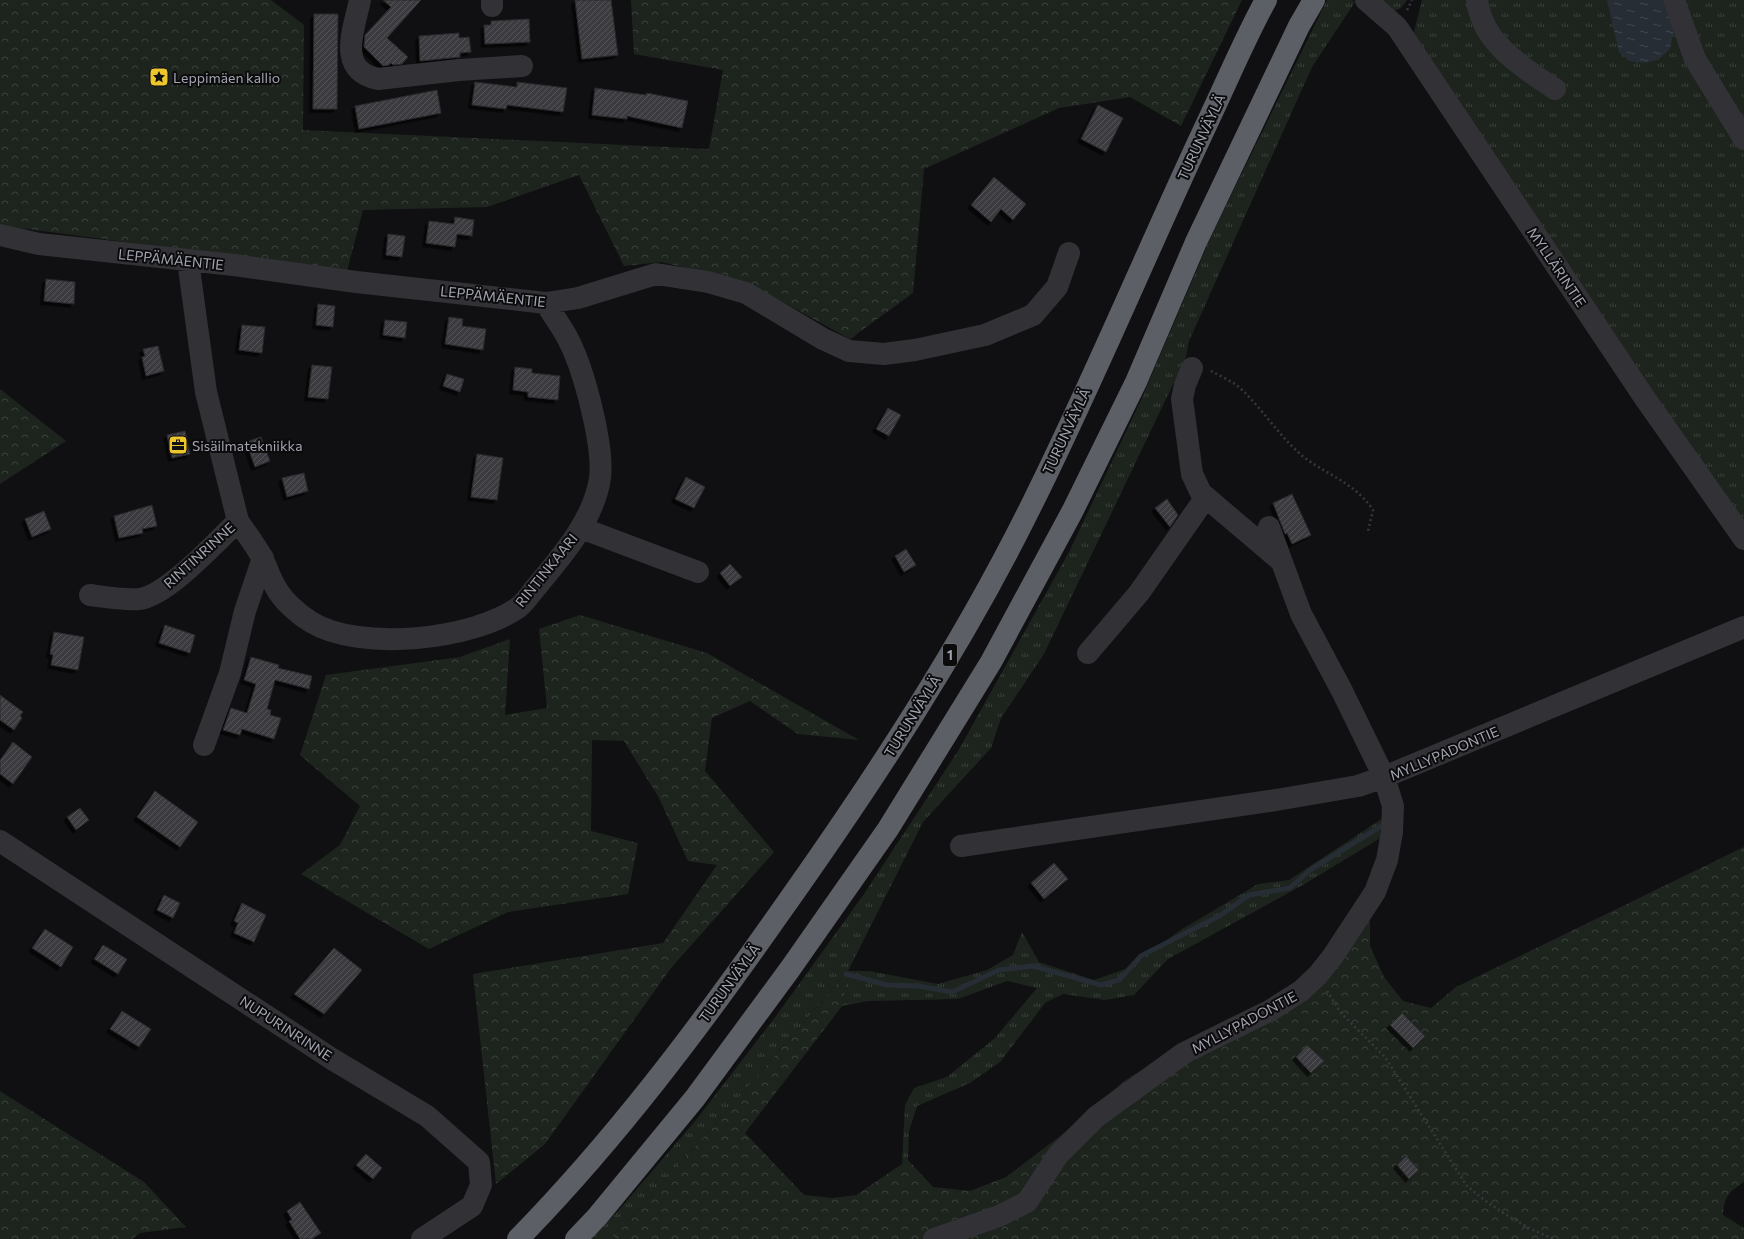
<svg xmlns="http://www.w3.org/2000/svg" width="1744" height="1239" viewBox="0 0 1744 1239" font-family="Commissioner,sans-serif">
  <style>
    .grass { fill: url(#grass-tufts) }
    .forest { fill: url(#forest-crowns) }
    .water { fill: url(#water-ripples) }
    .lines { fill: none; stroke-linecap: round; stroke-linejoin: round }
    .stream { stroke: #272d35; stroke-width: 5 }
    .building { fill: url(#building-hatch); stroke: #2b2a2e; filter: url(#shadow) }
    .path { stroke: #37383d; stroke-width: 2.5; stroke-dasharray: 2 3; stroke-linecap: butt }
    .minor { stroke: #313136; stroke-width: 22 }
    .highway { stroke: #5d5f67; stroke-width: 22 }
    .labels { text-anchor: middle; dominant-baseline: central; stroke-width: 4; stroke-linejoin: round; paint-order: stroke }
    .shield { fill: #0b0b0c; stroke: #757680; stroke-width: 1 }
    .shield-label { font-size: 13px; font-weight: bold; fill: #a2a4b2 }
    .poi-label { font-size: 14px; fill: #a2a4b2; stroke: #0b0b0c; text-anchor: start }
    .street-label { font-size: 14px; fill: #a2a4b2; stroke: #0b0b0c }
  </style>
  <defs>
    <pattern id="grass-tufts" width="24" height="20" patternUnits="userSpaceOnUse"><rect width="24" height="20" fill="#1d241e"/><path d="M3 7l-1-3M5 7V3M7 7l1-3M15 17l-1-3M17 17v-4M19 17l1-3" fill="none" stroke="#3b413c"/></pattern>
    <pattern id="forest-crowns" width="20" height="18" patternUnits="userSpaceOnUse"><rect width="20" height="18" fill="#1d241e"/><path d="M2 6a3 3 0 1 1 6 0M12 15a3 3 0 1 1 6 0" fill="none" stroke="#3b413c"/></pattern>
    <pattern id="water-ripples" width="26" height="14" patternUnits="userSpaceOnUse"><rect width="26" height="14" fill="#272d35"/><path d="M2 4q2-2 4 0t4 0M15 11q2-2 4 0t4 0" fill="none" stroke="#434850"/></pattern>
    <pattern id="building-hatch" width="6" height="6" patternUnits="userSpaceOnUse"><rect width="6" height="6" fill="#3a3a3f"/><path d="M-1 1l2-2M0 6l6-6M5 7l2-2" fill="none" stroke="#535458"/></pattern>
    <filter id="shadow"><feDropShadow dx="-3.5" dy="3.5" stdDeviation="0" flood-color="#0009"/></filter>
  </defs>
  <rect width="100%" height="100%" fill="#101012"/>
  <path class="grass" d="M1327,0H1352L1355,2L1312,67L1189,341L1186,357L1044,654L1001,718L991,748L923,822L848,971H869L938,984L987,970L1013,955L1022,932L1039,962L1094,980L1131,967L1179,931L1258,884L1289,880L1386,816L1387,834L1303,885L1168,959L1134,995L1105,1000L1063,994L1045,1003L1000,1062L970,1083L917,1106L909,1131L908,1160L902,1165L905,1105L914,1088L947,1077L995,1038L1037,988L1007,981L958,999L868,1001L842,1006L847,972L727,1111L612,1239H591L618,1211L696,1120L776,1016L864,894L958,751L1069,552L1141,400L1213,232Z
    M1375,0H1407L1401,8L1393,11Z
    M1422,0H1744V530L1412,40Z"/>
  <path class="forest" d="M0,0H271L304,25L303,130L709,149L723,70L634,54L631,0H1242L1181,126L1130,97L1059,108L924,169L913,293L850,339L744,281L661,262L624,266L579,175L487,207L363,210L347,271L4,226L0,224Z
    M0,389L66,441L0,484Z
    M580,615L707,653L859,740L798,734L750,701L712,718L705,771L774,852L671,968L545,1144L496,1184L473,974L663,943L717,865L688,861L659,798L624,741L592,740L591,831L638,843L628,894L508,912L429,949L301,874L340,845L360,806L300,755L326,675L460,657L510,639L505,715L547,708L539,629Z
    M1744,847V1182C1729,1192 1724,1196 1723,1215L1744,1228V1239H612L727,1111L848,971L842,1006L745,1133L804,1195L833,1198L856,1195L908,1160L933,1187L970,1191L1006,1177L1064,1133L1124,1081L1187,1043L1292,991L1370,911V946L1384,977L1403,1001L1431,1008L1456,987Z
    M0,1091L144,1182L186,1227L140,1233L132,1239H0Z"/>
  <path class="water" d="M1607,0H1662L1674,29L1670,49L1658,60L1643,63L1629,61L1619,52Z"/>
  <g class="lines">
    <path class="stream" d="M846,974L887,985L919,986L952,992L999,970L1033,966L1101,985L1119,980L1141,956L1221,915L1249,895L1290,888L1310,870L1386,823"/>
  </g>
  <path class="building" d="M383,0H421L387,38L408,57L402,64L393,65L391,63L389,65L383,66L364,47L365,35L391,7Z
    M575,0H611L618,55L582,59Z
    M314,14H338L337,109H313Z
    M529,19L530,42L485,44L484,25H491V21Z
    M459,33V38L469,37L471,52L460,53V57L420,61L419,36Z
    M475,82L517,87V82L567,88L563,112L507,105L506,109L472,105Z
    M595,88L646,95L647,93L688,101L682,128L627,116V119L592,115Z
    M437,90L441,113L359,129L355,106Z
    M1098,105L1123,118L1106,152L1081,139Z
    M994,177L1026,204L1013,220L1001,209L991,222L971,205Z
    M455,217L474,220L472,236L457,234L455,247L426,243L429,221L454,224Z
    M388,234L405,236L402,257L386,255Z
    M46,279L75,282L74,304L44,301Z
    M318,304L335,306L333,327L316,325Z
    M449,317L463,319L462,326L486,329L483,350L445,344Z
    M385,320L407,322L405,338L383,335Z
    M242,325L265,327L262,353L239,350Z
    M158,346L164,371L146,376L142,357L145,356L143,349Z
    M312,365L332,367L328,399L308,397Z
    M515,367L532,369V373L560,376L558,400L528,397V392L513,390Z
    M447,374L464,379L460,392L443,386Z
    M888,408L901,415L889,436L876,429Z
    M185,431L190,454L172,458L167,435Z
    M261,437L270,461L255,467L246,442Z
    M477,454L503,458L497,500L471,497Z
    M304,473L308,491L287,497L282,478Z
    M686,477L705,487L694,508L675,499Z
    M1292,494L1311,535L1292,544L1287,533L1285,534L1273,503Z
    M1167,499L1178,515L1170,527L1155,508Z
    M152,505L157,526L142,529L143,533L119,538L114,516Z
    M44,511L51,529L32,537L25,519Z
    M906,549L916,565L904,572L895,556Z
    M730,564L742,577L730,586L720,573Z
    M165,625L195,635L190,653L159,643Z
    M54,632L84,637L78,670L51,665L53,655L50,654Z
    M251,657L279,665L278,668L312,676L309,689L275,680L267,709L271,710L270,715L281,718L274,739L242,729L240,735L223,730L231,708L247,713L256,684L244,680Z
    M0,695L23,712L20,716L22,718L14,730L0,720Z
    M13,742L32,757L13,784L0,774V760Z
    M155,791L198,822L180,847L137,817Z
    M80,808L89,820L76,830L67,817Z
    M1054,863L1068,879L1044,899L1031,883Z
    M164,895L180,903L173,918L157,910Z
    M242,903L266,915L254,942L234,933L238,923L234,921Z
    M45,929L73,947L61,967L32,948Z
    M103,945L127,959L118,974L94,959Z
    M334,948L362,970L324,1014L294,994Z
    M122,1011L151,1029L139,1047L110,1029Z
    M1402,1013L1425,1036L1413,1048L1390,1025Z
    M1307,1045L1324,1061L1311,1073L1296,1057Z
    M366,1154L382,1168L373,1179L356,1165Z
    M1406,1156L1419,1170L1409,1179L1397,1165Z
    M300,1202L321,1233L312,1239H300L289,1221L292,1220L287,1211Z"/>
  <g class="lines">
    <path class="path" d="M1407,10L1412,0
      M1211,371C1220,376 1232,381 1240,388C1263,409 1280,438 1305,458C1329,476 1355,483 1373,510L1368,531
      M1327,991L1340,1012L1385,1057L1466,1185C1491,1207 1523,1227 1554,1239"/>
    <path class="minor" d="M360,0C354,29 336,70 378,79L459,70L522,66
      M492,0V6
      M1366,0L1397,27L1644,397L1744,539
      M1477,0C1482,43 1522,67 1555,89
      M1674,0L1695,59L1744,139
      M0,235L39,244L234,265L356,282L546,303L578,298L656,274L708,282L746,293L823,339L849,351L884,354L915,350L985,335L1033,315L1057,287L1069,253
      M1192,368L1185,385L1182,399L1192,474L1201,493L1280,560
      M238,521C244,530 251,539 257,549C265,560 268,574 275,586C282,600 298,614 311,622C360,652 473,640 519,607C525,602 531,593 537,586C563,555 594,519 600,478C604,446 584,370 569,341C563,328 553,316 546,303
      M581,528L698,572
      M90,595C105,597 123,600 139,599C167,596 217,541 238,521L206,392L188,261
      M1088,653L1139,593L1206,497
      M204,745L230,673L245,611L263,558
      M0,841L332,1059L427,1116L479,1162L481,1185L472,1206L422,1239
      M961,846L1276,800L1358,786L1384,777L1342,691L1301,614L1269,527
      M934,1239L999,1216L1027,1202L1058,1155L1096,1117L1184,1053L1271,1010L1301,991L1318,975L1333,956L1375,892L1387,860L1392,832L1393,806L1384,777L1744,627"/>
    <path class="highway" d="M518,1239C615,1140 699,1028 779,914C872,783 961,648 1032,504C1095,378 1149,246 1209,119C1228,79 1245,38 1266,0
      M576,1239L597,1217L695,1098L790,969L888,829L991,662L1072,512L1136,382L1196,242L1299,26L1314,0"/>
  </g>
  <defs>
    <g id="sight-square" transform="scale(1)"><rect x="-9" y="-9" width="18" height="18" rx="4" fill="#edc52d" stroke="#0b0b0c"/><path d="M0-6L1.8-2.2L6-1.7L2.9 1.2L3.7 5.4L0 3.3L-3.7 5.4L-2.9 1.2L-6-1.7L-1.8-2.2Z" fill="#111"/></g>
    <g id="office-square" transform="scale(1)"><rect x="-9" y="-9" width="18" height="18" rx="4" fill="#edc52d" stroke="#0b0b0c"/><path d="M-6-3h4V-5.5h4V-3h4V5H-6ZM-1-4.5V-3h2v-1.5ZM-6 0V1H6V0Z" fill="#111"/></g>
  </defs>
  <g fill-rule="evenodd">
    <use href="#sight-square" x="159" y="77"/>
    <use href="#office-square" x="178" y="445"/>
  </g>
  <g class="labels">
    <rect class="shield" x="943" y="644" width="14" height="22" rx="3"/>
    <g class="shield-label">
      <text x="950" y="655">1</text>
    </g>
    <g class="poi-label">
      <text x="173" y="77">Leppimäen kallio</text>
      <text x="192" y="445">Sisäilmatekniikka</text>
    </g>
    <g class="street-label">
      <text transform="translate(1201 137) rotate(-65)">TURUNVÄYLÄ</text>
      <text transform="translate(171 259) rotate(6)">LEPPÄMÄENTIE</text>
      <text transform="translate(1557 267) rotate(56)">MYLLÄRINTIE</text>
      <text transform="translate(493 296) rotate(6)">LEPPÄMÄENTIE</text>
      <text transform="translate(1066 431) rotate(-65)">TURUNVÄYLÄ</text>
      <text transform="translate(199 555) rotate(-42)">RINTINRINNE</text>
      <text transform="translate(546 570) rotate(-51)">RINTINKAARI</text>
      <text transform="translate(912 716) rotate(-58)">TURUNVÄYLÄ</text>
      <text transform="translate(1444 753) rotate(-23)">MYLLYPADONTIE</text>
      <text transform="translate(729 983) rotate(-54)">TURUNVÄYLÄ</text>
      <text transform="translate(1244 1022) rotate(-28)">MYLLYPADONTIE</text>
      <text transform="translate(286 1028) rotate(33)">NUPURINRINNE</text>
    </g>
  </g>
</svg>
